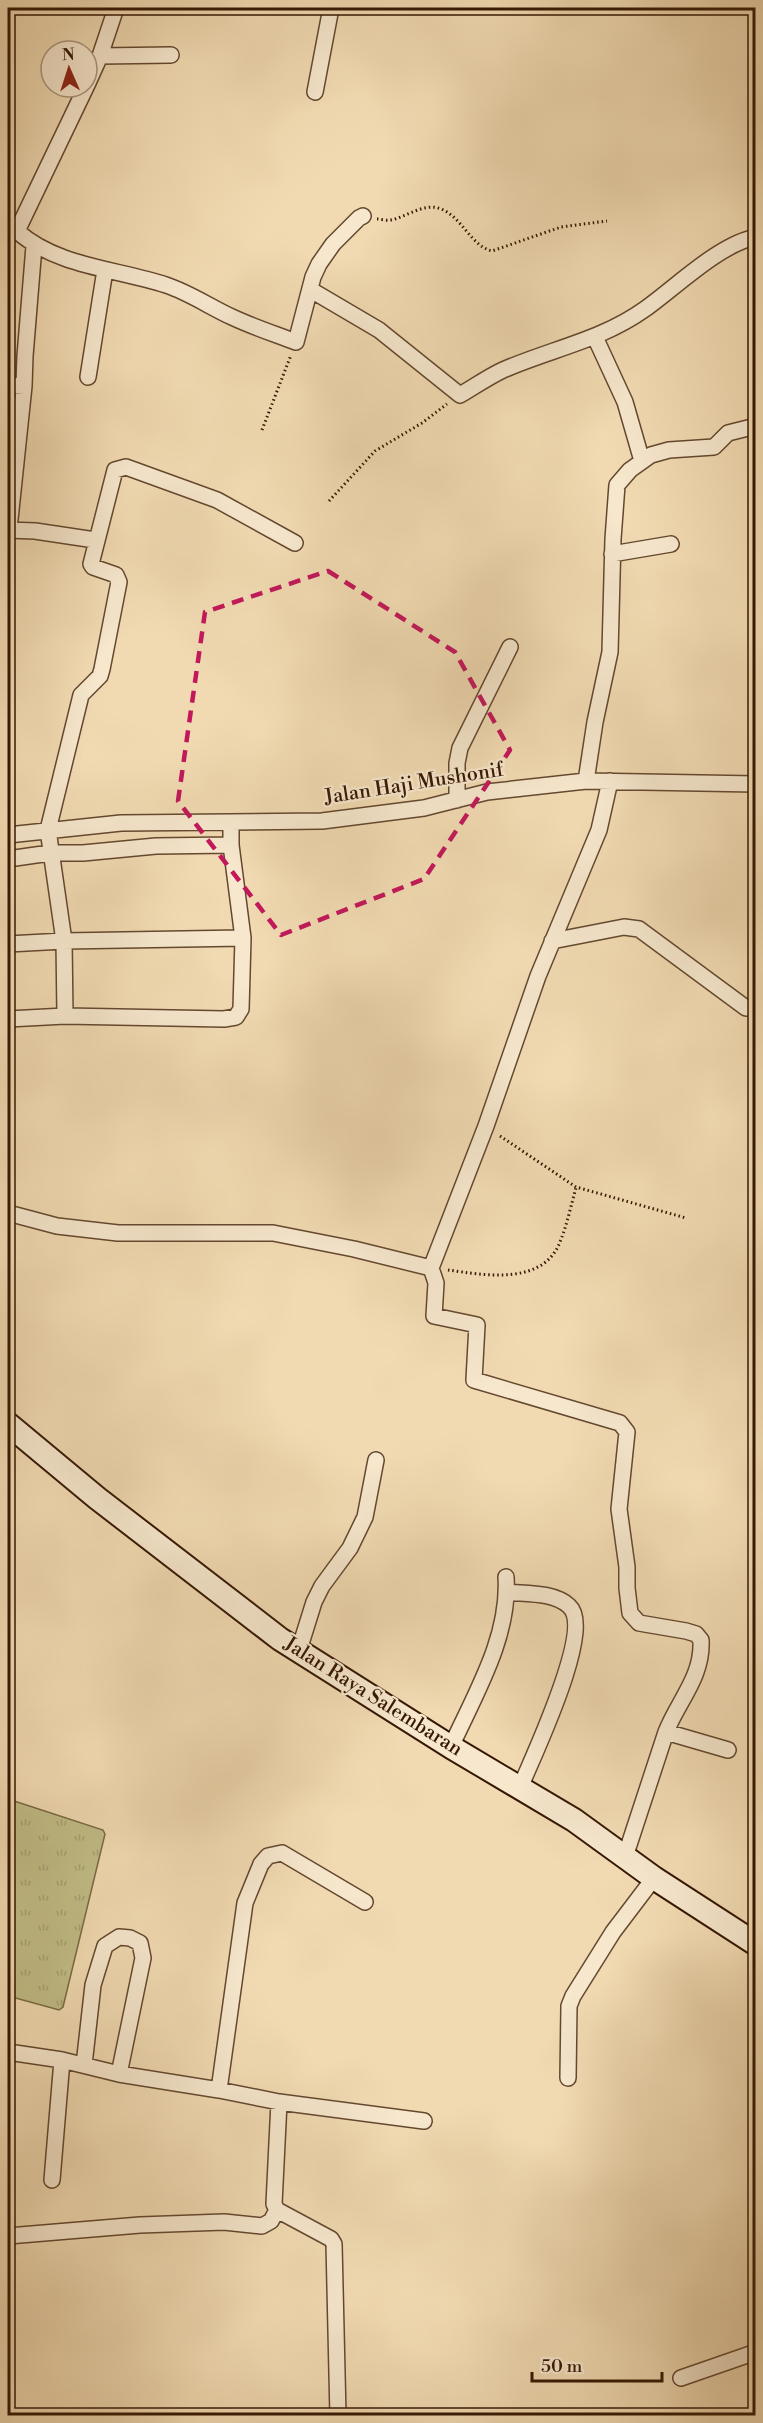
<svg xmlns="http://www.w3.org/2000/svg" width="763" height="2423" viewBox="0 0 763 2423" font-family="'Libre Bodoni',serif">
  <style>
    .grass { fill: url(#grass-tufts); stroke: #7b6a45; stroke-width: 1.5 }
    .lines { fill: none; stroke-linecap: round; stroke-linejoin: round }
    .street-casing { stroke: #64482f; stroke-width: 18 }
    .secondary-casing { stroke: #351703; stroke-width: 26 }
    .path { stroke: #351703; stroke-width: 3; stroke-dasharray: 1.5 3; stroke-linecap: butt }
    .street { stroke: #f6e7cd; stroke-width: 15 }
    .secondary { stroke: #f6e7cd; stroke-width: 22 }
    .marked { fill: none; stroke: #c2185b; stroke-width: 4.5; stroke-dasharray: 12 8; stroke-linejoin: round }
    .labels { text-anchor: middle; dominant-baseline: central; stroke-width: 4.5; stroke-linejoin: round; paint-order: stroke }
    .street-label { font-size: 20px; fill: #351703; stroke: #f6e7cd }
  </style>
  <defs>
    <pattern id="grass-tufts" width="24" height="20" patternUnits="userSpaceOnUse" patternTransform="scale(1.5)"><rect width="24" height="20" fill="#c1bd87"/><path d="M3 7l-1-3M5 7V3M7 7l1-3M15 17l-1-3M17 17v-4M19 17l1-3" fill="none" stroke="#a6a273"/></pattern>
  </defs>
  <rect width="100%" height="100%" fill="#f1dab2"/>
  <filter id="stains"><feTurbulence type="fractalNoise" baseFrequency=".00333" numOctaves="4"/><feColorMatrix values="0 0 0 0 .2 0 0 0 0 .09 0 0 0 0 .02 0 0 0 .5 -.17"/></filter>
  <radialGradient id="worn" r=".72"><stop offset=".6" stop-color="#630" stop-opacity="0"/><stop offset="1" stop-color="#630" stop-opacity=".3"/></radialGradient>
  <path class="grass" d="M8,1799L103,1830L105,1834L63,2007L59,2010L8,1996Z"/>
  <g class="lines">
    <g class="street-casing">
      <path id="street" d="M100,56L171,55
        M87,85L100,56L116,8
        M315,92L331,8
        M17,231L86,87
        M8,232L17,231C57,267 118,269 166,285C190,293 210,307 232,317C253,327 275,334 296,342L313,277L319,264L333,244L359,218L363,216
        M311,290L379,330L460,395C474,387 488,377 503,370C551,349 602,340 645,309C675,288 719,244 756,237
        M595,337L625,402L642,461
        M88,377L105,270
        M8,385L24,386
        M9,529L24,386L25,356L34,246
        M8,530L35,531L95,540
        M612,554L671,544
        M586,781L595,722L610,652L613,539L617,485L630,470L651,455L669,450L714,447L728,433L756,426
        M610,781L599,830L538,976L486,1126L431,1268L436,1283L434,1316L477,1325L474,1380L620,1423L627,1432L619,1509L627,1567V1588L630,1613L639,1623L686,1631L696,1634L701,1640C703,1677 678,1701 666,1732
        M457,800V763L460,748L510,647
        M8,835L121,823L322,821L424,808L487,792L586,781L756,784
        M8,859L50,853H83L156,846L231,845
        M552,941L624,927L639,929L746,1008
        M8,944L64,941L243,938
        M65,1016L64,941L48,830L81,695L100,676L102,669L119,582L116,575L93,567L91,564L115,470L126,467L217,500L295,543
        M8,1019L65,1016L224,1019L236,1017L241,1009L243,938L231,845V823
        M8,1213L57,1226L118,1233H273L354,1249L431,1268
        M507,1592C526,1594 554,1592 569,1606C595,1629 532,1758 520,1788
        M299,1650L314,1602L322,1586L350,1548L365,1517L376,1460
        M451,1747C475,1694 510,1637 506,1577
        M625,1857L666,1732L728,1750
        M8,2052L62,2060L119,2074L219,2090L279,2102L424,2121
        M84,2065L93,1985L105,1946L119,1937L130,1938L140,1943L143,1958L119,2074
        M568,2078L569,2006L573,1996L613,1932L654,1878
        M219,2090L245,1903L261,1864L268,1856L282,1853L365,1902
        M279,2102L274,2204L277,2210L331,2239L334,2244L338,2416
        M52,2180L62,2060
        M8,2236L140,2225L224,2222L262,2226L271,2221L277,2210
        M681,2378L756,2352"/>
    </g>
    <g class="secondary-casing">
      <path id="secondary" d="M8,1424L97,1498L280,1639L451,1747L574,1820L654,1878L756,1944"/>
    </g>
    <path class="path" d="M377,219C381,219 386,221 391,220C406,217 425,202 441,209C462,217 471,246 492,251L561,227L607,221
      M262,430L291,355
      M329,501L375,451L422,423L447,404
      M500,1136L576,1187L686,1218
      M448,1270C484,1275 543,1286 560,1242C567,1225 571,1205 576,1188"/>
    <use href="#street" class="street"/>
    <use href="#secondary" class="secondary"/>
  </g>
  <path class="marked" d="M328,571L455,652L510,750L424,879L281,935L178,801L205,612Z"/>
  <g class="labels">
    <g class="street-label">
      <text transform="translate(414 784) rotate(-9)">Jalan Haji Mushonif</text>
      <text transform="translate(373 1697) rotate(32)">Jalan Raya Salembaran</text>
    </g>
  </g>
  <rect width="763" height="2423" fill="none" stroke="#f1dab2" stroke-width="30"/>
  <rect x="9" y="9" width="745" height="2405" fill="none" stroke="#351703" stroke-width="3"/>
  <rect x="15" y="15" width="733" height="2393" fill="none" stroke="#351703" stroke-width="1.5"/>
  <g transform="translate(69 69) rotate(357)"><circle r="28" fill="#f6e7cd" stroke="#a9947c" stroke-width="1.5"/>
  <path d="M0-4.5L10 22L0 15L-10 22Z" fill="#8f2418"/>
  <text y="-9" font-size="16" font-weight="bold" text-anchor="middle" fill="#351703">N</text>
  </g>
  <path d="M532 2372v9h130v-9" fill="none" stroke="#351703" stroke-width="3"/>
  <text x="541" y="2372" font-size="18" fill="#351703" stroke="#f6e7cd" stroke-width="4.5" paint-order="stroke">50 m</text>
  <rect width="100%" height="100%" filter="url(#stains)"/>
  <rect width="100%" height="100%" fill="url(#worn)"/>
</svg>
